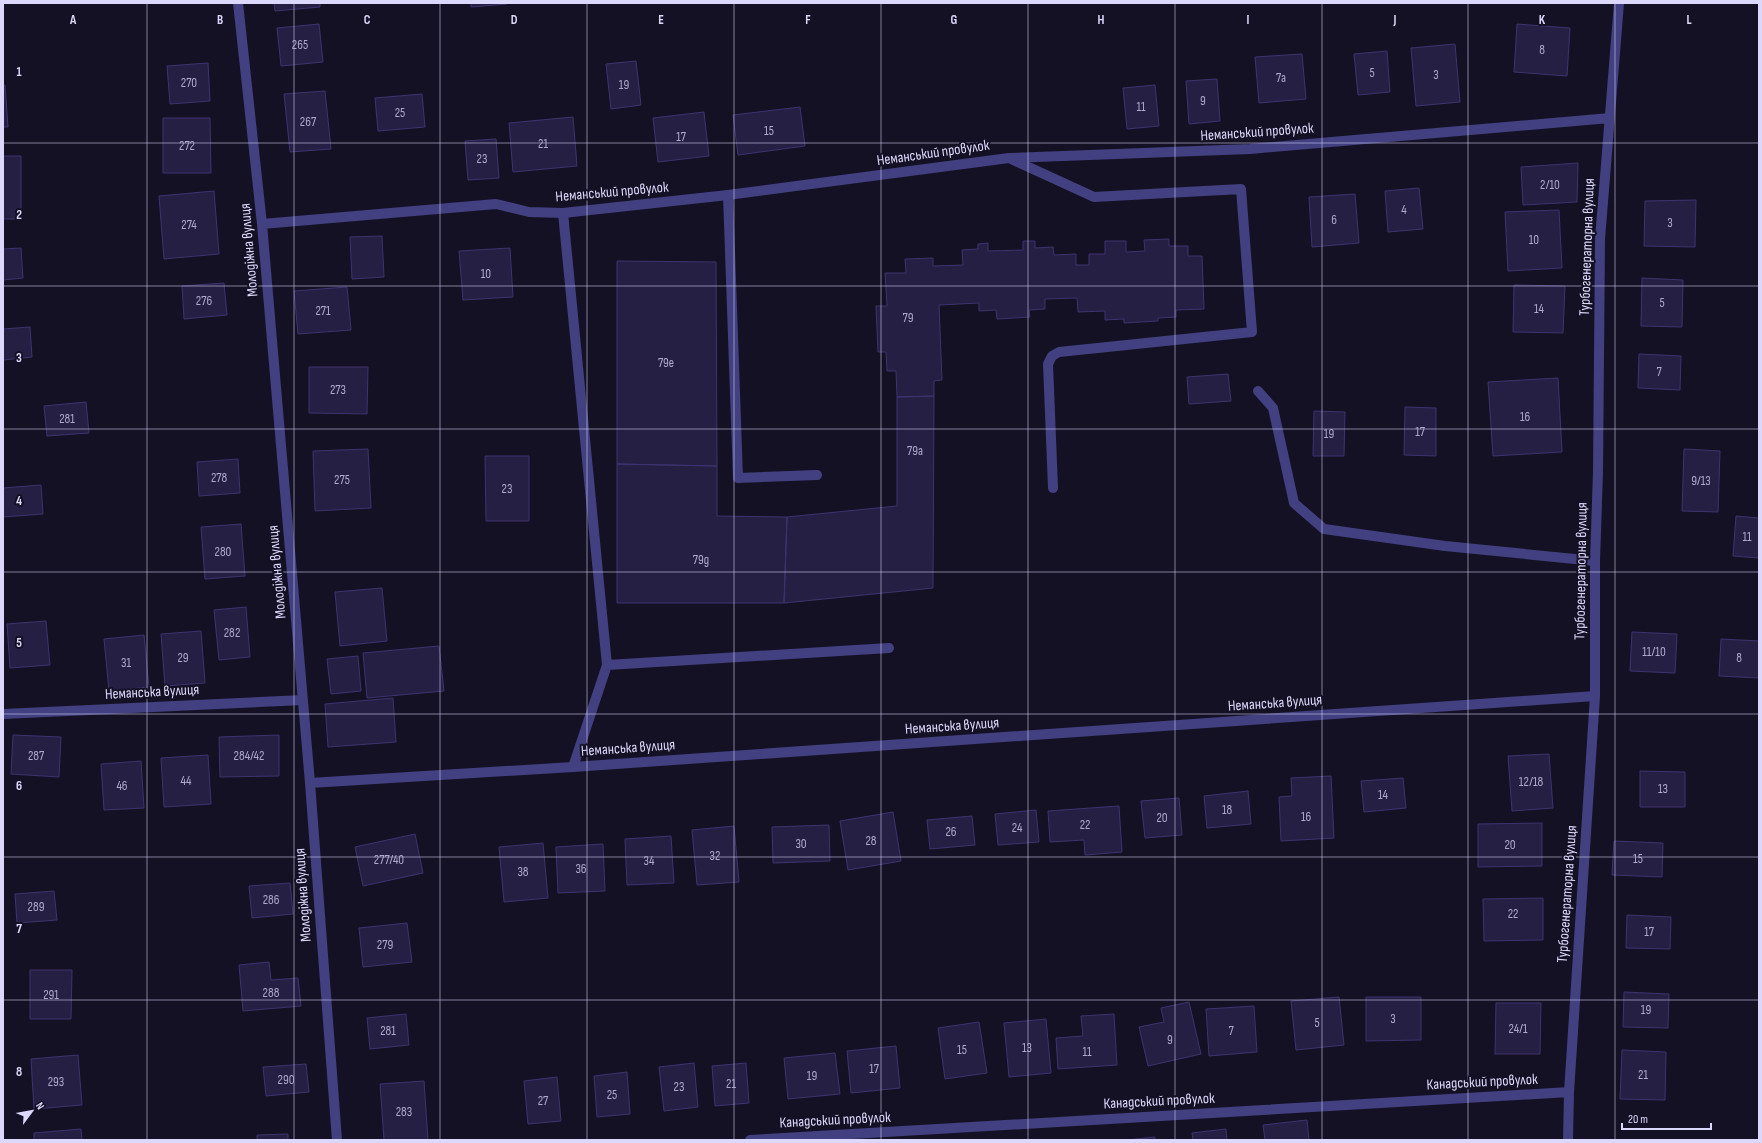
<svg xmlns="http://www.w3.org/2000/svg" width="1762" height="1143" viewBox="0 0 1762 1143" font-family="'Sofia Sans Condensed',sans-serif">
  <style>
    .building { fill: #261f44; stroke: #3e336f }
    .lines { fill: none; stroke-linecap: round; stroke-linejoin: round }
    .service { stroke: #424080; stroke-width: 10 }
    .minor { stroke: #424080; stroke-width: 10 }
    .grid { fill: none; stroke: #dcd8fc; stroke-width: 1; stroke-opacity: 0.55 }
    .labels { text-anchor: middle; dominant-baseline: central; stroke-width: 4; stroke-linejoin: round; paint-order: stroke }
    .number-label { font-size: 13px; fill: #aeaace }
    .street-label { font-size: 15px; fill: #dcd8fc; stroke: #141125 }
    .grid-label { font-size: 13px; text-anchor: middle; font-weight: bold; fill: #dcd8fc; stroke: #141125; stroke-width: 4; stroke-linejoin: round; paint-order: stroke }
  </style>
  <rect width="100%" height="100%" fill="#141125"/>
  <path class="building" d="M274,3H320V7L275,11Z
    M471,3H507V4L471,7Z
    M319,24L323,62L281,66L277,28Z
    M1517,24L1570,28L1567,76L1514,72Z
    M1455,44L1460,102L1416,106L1411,48Z
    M1387,51L1390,92L1358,95L1354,54Z
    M1302,54L1306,99L1259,103L1255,57Z
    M636,61L641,105L611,109L606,64Z
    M208,63L210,101L170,104L167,66Z
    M1217,79L1220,121L1189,124L1186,81Z
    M3,85H5L8,127H3Z
    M1155,85L1159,126L1127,129L1123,88Z
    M325,91L331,149L290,152L284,94Z
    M422,94L425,127L378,131L375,98Z
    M800,107L805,146L738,155L733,115Z
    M704,112L709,156L658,162L653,118Z
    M573,117L577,166L513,172L509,123Z
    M163,118H210L211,173H163Z
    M496,139L499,178L468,180L465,141Z
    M3,156H21V219H3Z
    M1578,163L1577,202L1523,205L1521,167Z
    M1419,188L1423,229L1388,232L1385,191Z
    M214,191L219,254L164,259L159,196Z
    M1355,194L1359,243L1312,247L1309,197Z
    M1696,200L1695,247L1644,246L1645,201Z
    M1559,210L1562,268L1508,271L1505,212Z
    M382,236L384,277L352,279L350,237Z
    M1169,239V246H1188V256H1202L1204,309L1176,310V317L1158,318V321L1124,323V319L1105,320V311L1078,312L1077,298L1045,299V309L1029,310L1030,317L997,319L996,310L979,311V303L939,305L942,380L934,381V396L897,397L896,371H887L886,352H878L876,306H887L885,273H906L905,259L933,258V266L963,265L962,250L978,249V244L988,243V251L1023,250V241H1035V248L1053,247L1054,255L1076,254V265H1089V254H1105V241H1126V252L1145,251L1144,240Z
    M21,248L23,278L3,280V249Z
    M510,248L513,297L463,300L459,251Z
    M617,261L716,262L717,466L617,464Z
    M1642,278L1683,280L1682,327L1641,326Z
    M224,283L227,315L184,319L182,286Z
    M1514,285L1565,286L1563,333L1513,332Z
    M347,287L351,330L298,334L294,291Z
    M30,327L32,357L3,360V329Z
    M1639,354L1681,356L1680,390L1638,388Z
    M309,367H368L367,414L309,413Z
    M1228,374L1231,401L1189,404L1187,377Z
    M1558,378L1562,452L1493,456L1488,382Z
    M934,396L933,588L784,603L787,517L897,506V397Z
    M86,402L89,433L47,436L44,406Z
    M1405,407L1436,408V456L1404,455Z
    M1314,411L1345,412L1344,456H1313Z
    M368,449L371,508L315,511L313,451Z
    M1684,449L1720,451L1718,512L1682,511Z
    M485,456H529V521H486Z
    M238,459L240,493L199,496L197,462Z
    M617,464L717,466V516L787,517L784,603H617Z
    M41,485L43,514L3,517V488Z
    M1736,516L1759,518V558L1733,556Z
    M241,524L245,576L205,579L201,527Z
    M382,588L387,641L340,646L335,592Z
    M246,607L250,657L219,660L214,610Z
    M46,621L50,665L10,668L7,624Z
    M201,631L205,683L165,686L161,634Z
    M1632,632L1677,634L1675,673L1630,671Z
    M144,635L149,687L109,691L104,639Z
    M1721,639L1759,641V678L1719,676Z
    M439,646L444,691L367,698L363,653Z
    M358,656L361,691L331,694L327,659Z
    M393,698L396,742L328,747L325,704Z
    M13,735L61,737L59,777L11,774Z
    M279,735V776L220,777L219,737Z
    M1549,754L1553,808L1512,811L1508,756Z
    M208,755L211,804L164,807L161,758Z
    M141,761L144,808L104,810L101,764Z
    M1640,771L1685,772V807H1640Z
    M1331,776L1334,838L1281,841L1279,797L1292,796L1291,778Z
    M1403,778L1406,808L1364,812L1361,781Z
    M1248,791L1251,824L1207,828L1204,796Z
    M1179,798L1182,835L1145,838L1141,801Z
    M1119,806L1122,852L1085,855L1084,840L1050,842L1048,811Z
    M1036,810L1039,842L998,845L995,814Z
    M893,812L901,861L848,870L840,821Z
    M972,816L975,845L930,849L927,820Z
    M1542,823V866L1478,867V824Z
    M829,825L830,861L773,863L772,827Z
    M734,826L739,882L697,885L692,830Z
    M415,834L423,873L363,886L355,847Z
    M671,836L674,883L627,885L625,839Z
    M1614,841L1663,843L1662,877L1612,875Z
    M543,843L548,898L504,902L499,847Z
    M603,844L605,891L558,893L556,847Z
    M290,883L293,914L252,918L249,886Z
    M54,891L57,920L17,923L15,894Z
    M1543,898V940L1484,941L1483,899Z
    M1627,915L1671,917L1670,949L1626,948Z
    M407,923L412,962L363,967L359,928Z
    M269,962L271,980L298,978L301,1006L243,1011L239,965Z
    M30,970H72L71,1019H30Z
    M1624,992L1669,994L1668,1028L1623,1027Z
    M1339,997L1344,1045L1296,1050L1291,1001Z
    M1366,997H1421V1040L1366,1041Z
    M1189,1002L1201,1054L1148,1066L1139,1027L1164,1022L1161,1008Z
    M1496,1003H1541L1540,1054H1495Z
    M1254,1006L1257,1052L1209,1056L1206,1009Z
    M406,1014L409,1045L370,1049L367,1018Z
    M1114,1014L1117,1065L1058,1069L1056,1038L1083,1036L1081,1016Z
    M1046,1019L1051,1073L1009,1077L1004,1023Z
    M979,1022L987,1073L945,1079L938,1028Z
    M896,1046L900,1088L851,1093L847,1051Z
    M1622,1050L1666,1052L1665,1100L1620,1099Z
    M835,1053L840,1094L788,1099L784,1058Z
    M78,1055L82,1105L34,1109L31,1059Z
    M694,1063L698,1107L664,1111L659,1067Z
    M746,1063L749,1103L715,1106L712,1066Z
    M306,1064L309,1092L266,1096L263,1067Z
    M627,1072L630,1114L597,1117L594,1076Z
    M557,1077L561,1121L528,1124L524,1081Z
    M424,1081L428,1140H384L380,1084Z
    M1307,1120L1309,1140H1265L1263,1125Z
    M81,1129L82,1140H34V1133Z
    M1226,1129L1227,1140H1193L1192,1133Z
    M288,1134V1140H257V1135Z
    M1155,1137V1140H1126Z"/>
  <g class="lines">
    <path class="service" d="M1009,158L1094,197L1241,189L1252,332L1059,352L1052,356L1048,364L1053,488
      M728,195L738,478L817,475
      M563,213L607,665L573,767
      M1258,391L1273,408L1294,503L1324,529L1445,546L1595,561
      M607,665L889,648"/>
    <path class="minor" d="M238,3L262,224L310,783L337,1140
      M262,224L496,204L529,212L563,213L728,195L1009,158L1250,149L1610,118
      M3,714L303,700
      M310,783L573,767L1595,696
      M750,1140L1569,1092
      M1568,1140L1569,1092L1595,696V561L1598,472L1600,239L1619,3"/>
  </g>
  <path class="grid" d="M147,3V1140M294,3V1140M440,3V1140M587,3V1140M734,3V1140M881,3V1140M1028,3V1140M1175,3V1140M1322,3V1140M1468,3V1140M1615,3V1140M3,143H1759M3,286H1759M3,429H1759M3,572H1759M3,714H1759M3,857H1759M3,1000H1759"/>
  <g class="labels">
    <g class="number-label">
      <text x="300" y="45">265</text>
      <text x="1542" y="50">8</text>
      <text x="1372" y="73">5</text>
      <text x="1436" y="75">3</text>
      <text x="1281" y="78">7а</text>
      <text x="189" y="83">270</text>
      <text x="624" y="85">19</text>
      <text x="1203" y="101">9</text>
      <text x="1141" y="107">11</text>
      <text x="400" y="113">25</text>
      <text x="308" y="122">267</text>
      <text x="769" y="131">15</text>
      <text x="681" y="137">17</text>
      <text x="543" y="144">21</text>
      <text x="187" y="146">272</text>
      <text x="482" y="159">23</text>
      <text x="1550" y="185">2/10</text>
      <text x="1404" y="210">4</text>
      <text x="1334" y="220">6</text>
      <text x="1670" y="223">3</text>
      <text x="189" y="225">274</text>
      <text x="1534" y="240">10</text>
      <text x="486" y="274">10</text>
      <text x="204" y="301">276</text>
      <text x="1662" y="303">5</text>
      <text x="1539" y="309">14</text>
      <text x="323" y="311">271</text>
      <text x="908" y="318">79</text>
      <text x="666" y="363">79е</text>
      <text x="1659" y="372">7</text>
      <text x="338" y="390">273</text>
      <text x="1525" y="417">16</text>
      <text x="67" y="419">281</text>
      <text x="1420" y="432">17</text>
      <text x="1329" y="434">19</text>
      <text x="915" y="451">79а</text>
      <text x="219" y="478">278</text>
      <text x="342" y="480">275</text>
      <text x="1701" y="481">9/13</text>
      <text x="507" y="489">23</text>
      <text x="1747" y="537">11</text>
      <text x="223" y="552">280</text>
      <text x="701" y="560">79д</text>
      <text x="232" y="633">282</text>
      <text x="1654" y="652">11/10</text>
      <text x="183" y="658">29</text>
      <text x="1739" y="658">8</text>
      <text x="126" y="663">31</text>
      <text x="36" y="756">287</text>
      <text x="249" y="756">284/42</text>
      <text x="186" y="781">44</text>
      <text x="1531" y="782">12/18</text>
      <text x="122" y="786">46</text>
      <text x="1663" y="789">13</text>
      <text x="1383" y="795">14</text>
      <text x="1227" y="810">18</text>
      <text x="1306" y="817">16</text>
      <text x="1162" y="818">20</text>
      <text x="1085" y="825">22</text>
      <text x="1017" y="828">24</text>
      <text x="951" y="832">26</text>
      <text x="871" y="841">28</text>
      <text x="801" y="844">30</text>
      <text x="1510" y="845">20</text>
      <text x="715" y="856">32</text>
      <text x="1638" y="859">15</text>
      <text x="389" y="860">277/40</text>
      <text x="649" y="861">34</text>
      <text x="581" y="869">36</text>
      <text x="523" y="872">38</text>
      <text x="271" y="900">286</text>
      <text x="36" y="907">289</text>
      <text x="1513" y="914">22</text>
      <text x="1649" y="932">17</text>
      <text x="385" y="945">279</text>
      <text x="271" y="993">288</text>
      <text x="51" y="995">291</text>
      <text x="1646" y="1010">19</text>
      <text x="1393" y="1019">3</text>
      <text x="1317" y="1023">5</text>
      <text x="1518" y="1029">24/1</text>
      <text x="388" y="1031">281</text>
      <text x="1231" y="1031">7</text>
      <text x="1170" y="1040">9</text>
      <text x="1027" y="1048">13</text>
      <text x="962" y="1050">15</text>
      <text x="1087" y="1052">11</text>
      <text x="874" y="1069">17</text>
      <text x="1643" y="1075">21</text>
      <text x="812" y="1076">19</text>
      <text x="286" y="1080">290</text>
      <text x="56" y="1082">293</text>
      <text x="731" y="1084">21</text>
      <text x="679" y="1087">23</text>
      <text x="612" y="1095">25</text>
      <text x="543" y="1101">27</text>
      <text x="404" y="1112">283</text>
    </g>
    <g class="street-label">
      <text transform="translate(1257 132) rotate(-4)">Неманський провулок</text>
      <text transform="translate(933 153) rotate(-8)">Неманський провулок</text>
      <text transform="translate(612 192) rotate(-5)">Неманський провулок</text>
      <text transform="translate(1587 247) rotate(-88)">Турбогенераторна вулиця</text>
      <text transform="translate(249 250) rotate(-95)">Молодіжна вулиця</text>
      <text transform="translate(1581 571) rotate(-89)">Турбогенераторна вулиця</text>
      <text transform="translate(277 572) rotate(-95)">Молодіжна вулиця</text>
      <text transform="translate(152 692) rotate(-3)">Неманська вулиця</text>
      <text transform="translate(1275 703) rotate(-4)">Неманська вулиця</text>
      <text transform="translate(952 726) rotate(-4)">Неманська вулиця</text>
      <text transform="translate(628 748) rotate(-4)">Неманська вулиця</text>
      <text transform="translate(1567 894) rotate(-86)">Турбогенераторна вулиця</text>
      <text transform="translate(303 895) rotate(-94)">Молодіжна вулиця</text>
      <text transform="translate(1482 1082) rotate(-3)">Канадський провулок</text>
      <text transform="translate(1159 1101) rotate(-3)">Канадський провулок</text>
      <text transform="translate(835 1120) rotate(-3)">Канадський провулок</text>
    </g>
  </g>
  <g class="grid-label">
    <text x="73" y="24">A</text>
    <text x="220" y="24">B</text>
    <text x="367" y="24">C</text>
    <text x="514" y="24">D</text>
    <text x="661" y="24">E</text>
    <text x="808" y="24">F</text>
    <text x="954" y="24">G</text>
    <text x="1101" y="24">H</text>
    <text x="1248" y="24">I</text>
    <text x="1395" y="24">J</text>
    <text x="1542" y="24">K</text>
    <text x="1689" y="24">L</text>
    <text x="19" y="76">1</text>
    <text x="19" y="219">2</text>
    <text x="19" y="362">3</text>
    <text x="19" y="505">4</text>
    <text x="19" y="647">5</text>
    <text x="19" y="790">6</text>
    <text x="19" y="933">7</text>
    <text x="19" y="1076">8</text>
  </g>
  <rect width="1762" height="1143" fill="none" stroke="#dcd8fc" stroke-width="8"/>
  <g transform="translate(32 1111) rotate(58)" stroke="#141125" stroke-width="3" paint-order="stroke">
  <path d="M0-3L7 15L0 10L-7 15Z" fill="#dcd8fc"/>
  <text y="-6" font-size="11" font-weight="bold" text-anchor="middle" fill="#dcd8fc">N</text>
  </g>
  <path d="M1622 1123v6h89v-6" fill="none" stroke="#dcd8fc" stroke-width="2"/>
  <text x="1628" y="1123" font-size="12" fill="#dcd8fc" stroke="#141125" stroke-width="3" paint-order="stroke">20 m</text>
</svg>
